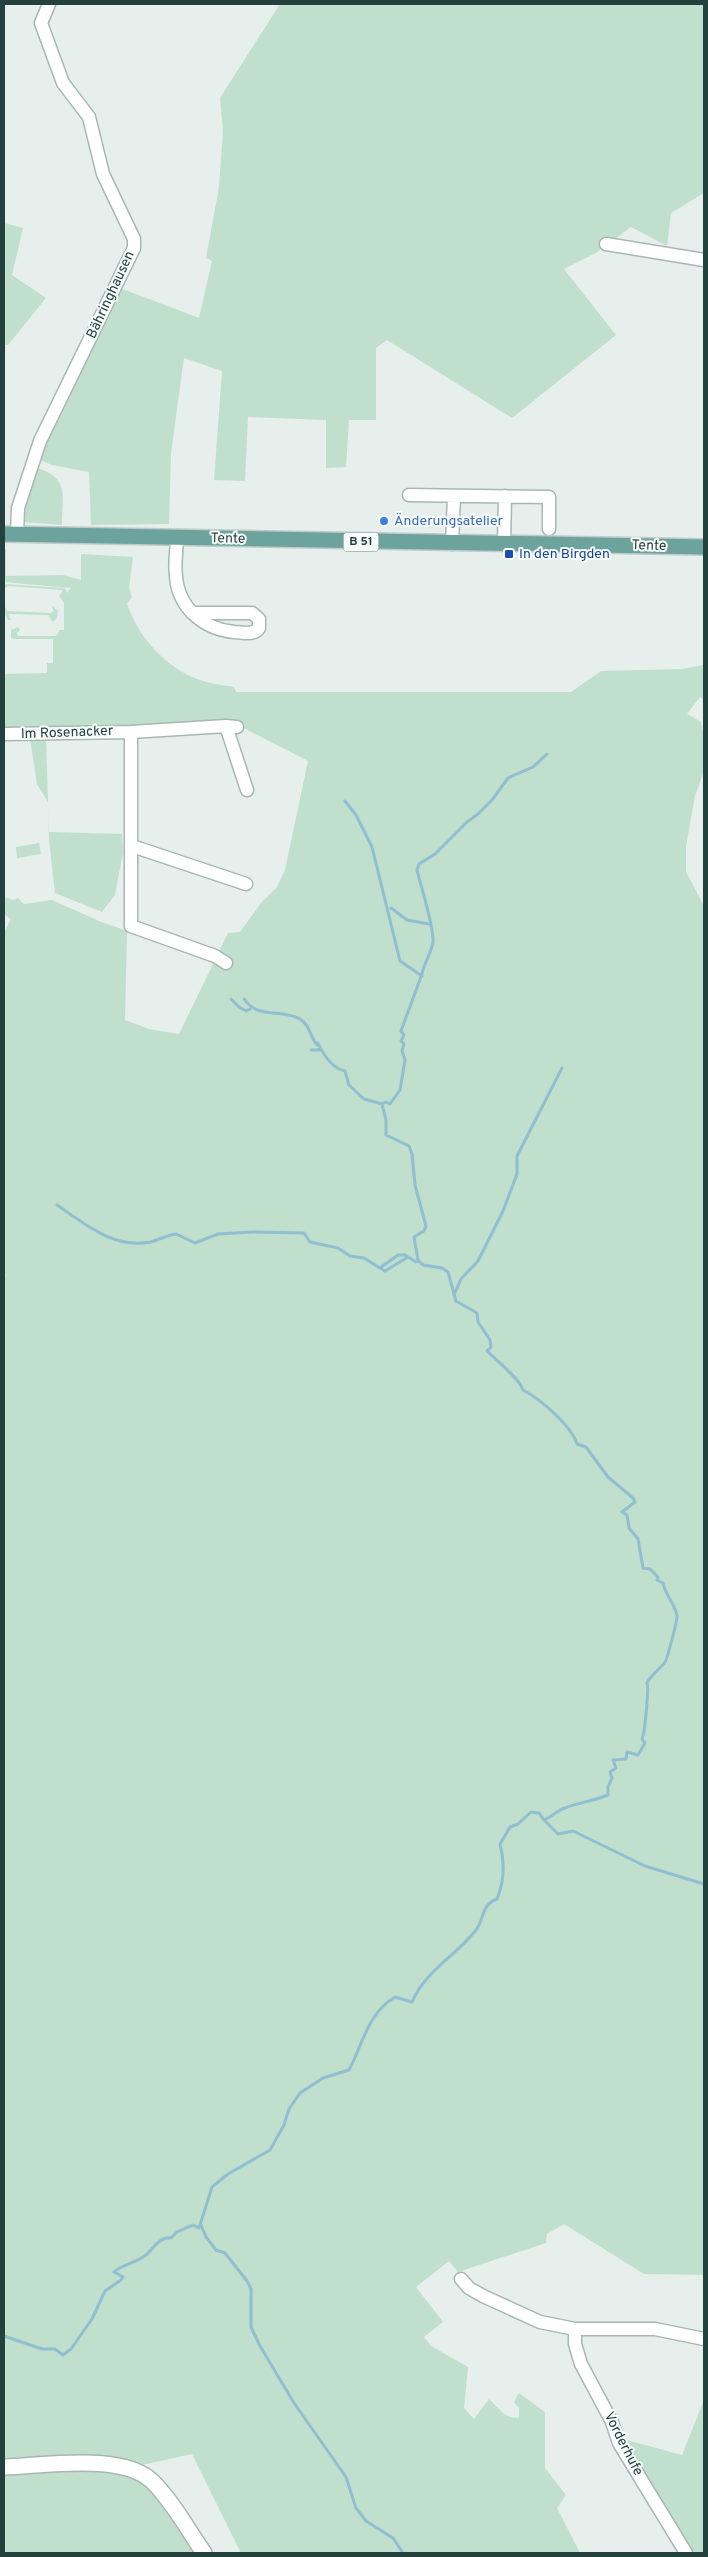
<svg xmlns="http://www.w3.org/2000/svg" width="708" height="2557" viewBox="0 0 708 2557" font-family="Overpass,sans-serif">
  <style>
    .green { fill: #c0dfcc }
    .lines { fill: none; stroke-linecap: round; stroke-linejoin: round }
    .stream { stroke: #90bfd2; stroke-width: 3 }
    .minor-casing { stroke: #a8b7b4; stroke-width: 15 }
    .tertiary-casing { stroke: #a8b7b4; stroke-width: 18 }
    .primary-casing { stroke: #c2cac9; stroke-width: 18 }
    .minor { stroke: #fff; stroke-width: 12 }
    .tertiary { stroke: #fff; stroke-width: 15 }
    .primary { stroke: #6ca39c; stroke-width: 15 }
    .shop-dot { fill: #3f7fe0; stroke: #f7fbf9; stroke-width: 2 }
    .transit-dot { fill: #1a4fb4; stroke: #f7fbf9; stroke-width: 2 }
    .labels { text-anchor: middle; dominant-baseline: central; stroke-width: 4; stroke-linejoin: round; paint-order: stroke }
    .shield { fill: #f7fbf9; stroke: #647975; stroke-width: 1 }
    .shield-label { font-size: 12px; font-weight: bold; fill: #25413d }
    .street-label { font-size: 14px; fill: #25413d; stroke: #f7fbf9 }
    .shop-label { font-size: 14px; fill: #366cbe; stroke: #f7fbf9; text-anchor: start }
    .transit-label { font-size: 14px; fill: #164399; stroke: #f7fbf9; text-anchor: start }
  </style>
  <rect width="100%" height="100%" fill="#e6efec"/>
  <path class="green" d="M280,4H704V193L671,213L667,246L631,227L596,253L564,269L616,335L512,418L387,340L376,348V420H349L346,467L326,468V420L248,417L245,481L214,480L222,371L184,358L171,453L169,524L91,525L89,472L52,465L38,459L61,402L98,337L120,288L199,318L212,261L206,258L219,187L223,131L220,98Z
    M4,223L23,228L12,275L46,298L8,345H4Z
    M34,467C70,478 62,492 62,525L23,522Z
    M4,549H6V576L63,575L81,580V554L133,557L129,588L132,597L127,604C139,638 166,668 200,680C211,684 223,685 234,687L236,692H571L601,671L682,669L704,665V700L700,697L687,714L701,722L704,737V771L695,796L686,846V872L704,906V2275L644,2274L564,2224L547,2234L546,2243L458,2272L449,2261L416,2287L443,2322L424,2337L431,2346L468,2367L464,2408L474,2419L489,2399C498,2407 507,2421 519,2417V2408L514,2402L519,2393L545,2412V2468L566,2495L557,2508L580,2553H237L240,2551L192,2454L142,2465L163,2487L209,2553H4V1277L6,1276L4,1270V932L11,919L4,914V897L13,900L18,898L24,904L52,900L99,921L130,932L127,933L125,1020L149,1029L179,1034L228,933L240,932L261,903L277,887L285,870L308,761L242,727L220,723L4,728V674L47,673V663H53V639H15L11,638V630L18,627L20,630L17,633L18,636H56L60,630H64V603L59,596L63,590L8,586L4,589V584L65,588L67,593L71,588L4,582Z
    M4,604L7,611L51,613L54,611L51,605L58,611L57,618L53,622L48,615L8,614L11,620H8L4,612Z
    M30,739H46L49,832L122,834L123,853L115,895L102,912L55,893L49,840L48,802L37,784Z
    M39,843L41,854L17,858L16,847Z
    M704,2400V2553H688L623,2439L682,2455Z"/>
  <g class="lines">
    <path class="stream" d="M345,801L356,815L372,847L400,961L422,976
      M391,908L407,920L429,924
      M231,999L239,1007L246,1011L250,1009
      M244,999C259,1020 280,1008 300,1019C310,1025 310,1037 317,1045
      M311,1050H321
      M382,1104L386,1102L390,1104L400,1090L405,1060L402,1051L404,1044L401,1041L404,1035L401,1031L422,974C424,963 431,954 433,942C434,926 421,887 417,870L419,864L435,854L467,822L478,814L492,800L508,778L533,767L547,754
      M57,1205C85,1224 114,1249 150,1242C159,1240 167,1235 176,1234L195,1243L218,1234L253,1232L304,1233L310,1242L338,1248L350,1256L364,1258L380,1268L398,1255H405L416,1262L418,1260
      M380,1268L385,1271L408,1257
      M454,1295L461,1279L478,1261L503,1211L517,1174V1156L562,1068
      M544,1820L558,1834L573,1831L645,1866L704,1884
      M201,2225L206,2237L216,2250L225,2253L247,2281L251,2289V2327L260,2346L294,2403L346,2477L356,2508L366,2521L393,2538L403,2553
      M4,2336L42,2349H55L63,2355L71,2349L92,2319L105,2291L121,2280L123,2277L114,2272C123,2264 136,2263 146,2255C153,2249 160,2236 171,2238L177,2232L193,2225L199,2228L212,2187L228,2174L270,2150L284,2125L289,2109L300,2093L323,2078L349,2070C363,2044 367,2014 395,1997L412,2002C426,1970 456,1956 476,1930C485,1918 481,1905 497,1899C504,1882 505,1863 500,1844L510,1827L518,1824L531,1812L539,1813L544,1820C551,1817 558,1810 565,1808C580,1802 594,1801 608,1795V1787L612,1778L610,1772L616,1768L613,1760L626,1759L627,1752L638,1755L645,1743L642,1739C645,1733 649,1686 647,1683C651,1675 660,1669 665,1662C667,1660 678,1618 677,1615C674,1603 665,1594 663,1583L657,1580L658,1577L650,1569L643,1568L638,1539L629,1528L627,1515L622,1512L635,1502L633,1498L608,1477L586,1447L577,1444C571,1425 540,1399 523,1390C520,1379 496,1360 487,1351L491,1347L490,1340L478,1322L477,1313L456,1301L448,1272L442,1268L423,1265L418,1260L414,1237L424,1231L426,1226L415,1185L412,1154L409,1146L386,1135V1120L382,1104L364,1099L349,1085L345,1071C332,1068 323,1054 318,1043"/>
    <g class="minor-casing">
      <path id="minor" d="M606,244L704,260
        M409,495L549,497V529
        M17,534L18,508L40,441L134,248V239L103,174L89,117L63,83L41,23L49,4
        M177,537C177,550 174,563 176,576C178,607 203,629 234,632C242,632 254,636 259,628V619L252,613H192
        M452,544L454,496
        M504,544L505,496
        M237,727L226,726L247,790
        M131,732V926L215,956L226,963
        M4,734L131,732L226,726
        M132,846L246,884
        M461,2279L469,2288L483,2296L540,2322L575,2329H655L704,2339
        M575,2329V2344L581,2364L612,2422L619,2443L686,2553"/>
    </g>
    <g class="tertiary-casing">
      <path id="tertiary" d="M4,2467C44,2466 123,2452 153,2482C173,2502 188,2530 204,2553"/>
    </g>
    <g class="primary-casing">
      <path id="primary" d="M4,534L704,547"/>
    </g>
    <use href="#minor" class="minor"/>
    <use href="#tertiary" class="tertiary"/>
    <use href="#primary" class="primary"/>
  </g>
  <circle class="shop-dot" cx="384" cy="521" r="5"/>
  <rect class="transit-dot" x="504" y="549" width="10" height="10" rx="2.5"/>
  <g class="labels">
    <rect class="shield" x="343.5" y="532.5" width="35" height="19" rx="4"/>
    <g class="shield-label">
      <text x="361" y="542">B 51</text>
    </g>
    <g class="street-label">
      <text transform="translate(111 295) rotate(-65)">Bähringhausen</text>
      <text transform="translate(228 539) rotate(1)">Tente</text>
      <text transform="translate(649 546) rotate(2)">Tente</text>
      <text transform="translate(67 733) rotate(-2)">Im Rosenacker</text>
      <text transform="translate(623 2444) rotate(63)">Vorderhufe</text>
    </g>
    <g class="shop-label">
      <text x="394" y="521">Änderungsatelier</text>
    </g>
    <g class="transit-label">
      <text x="519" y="554">In den Birgden</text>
    </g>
  </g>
  <rect width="708" height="2557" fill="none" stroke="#25413d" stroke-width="10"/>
</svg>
